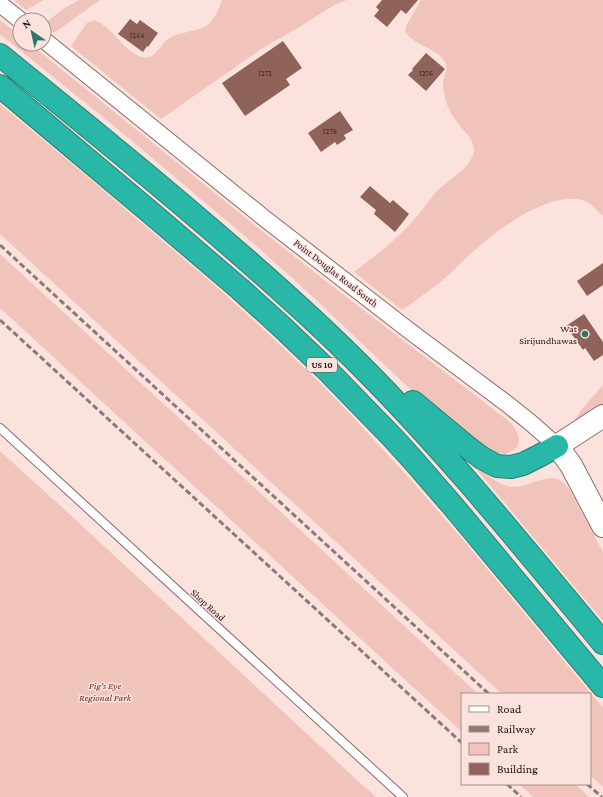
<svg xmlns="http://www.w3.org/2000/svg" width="603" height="797" viewBox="0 0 603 797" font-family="'Crimson Pro',serif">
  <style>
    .green { fill: #f0c4ba }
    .building { fill: #8f6359 }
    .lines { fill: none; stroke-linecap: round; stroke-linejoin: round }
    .lane-casing { stroke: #876c65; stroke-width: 10 }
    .street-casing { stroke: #876c65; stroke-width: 18 }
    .secondary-casing { stroke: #876c65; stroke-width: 24 }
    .highway-casing { stroke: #267f74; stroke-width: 24 }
    .lane { stroke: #fff; stroke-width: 8 }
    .street { stroke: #fff; stroke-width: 16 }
    .secondary { stroke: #fff; stroke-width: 22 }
    .highway { stroke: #29b8a8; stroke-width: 22 }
    .rail { stroke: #8d7a76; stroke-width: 3; stroke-dasharray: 6 3; stroke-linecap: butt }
    .poi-dot { fill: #2e756b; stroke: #fce2dc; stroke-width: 1.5 }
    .labels { text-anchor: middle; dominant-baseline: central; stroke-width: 3; stroke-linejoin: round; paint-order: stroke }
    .number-label { font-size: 8px; fill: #3c2925 }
    .shield { fill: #fce2dc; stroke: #635350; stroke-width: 1 }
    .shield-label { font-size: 9px; font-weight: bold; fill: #211614 }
    .street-label { font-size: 10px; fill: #211614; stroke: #fce2dc }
    .poi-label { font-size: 10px; fill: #211614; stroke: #fce2dc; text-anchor: end }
    .park-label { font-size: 10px; font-style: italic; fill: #6f3325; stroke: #fce2dc }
  </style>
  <rect width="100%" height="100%" fill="#fce2dc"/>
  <path class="green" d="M14,0H44L26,10Z
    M79,0H100L54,33L44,24L63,9Z
    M222,0H347L338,3L331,7L306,23L263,48L161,119L71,46L87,23L94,20C112,26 123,51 142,57C155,61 160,45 168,39C179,31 194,33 206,26C215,20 219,9 222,0Z
    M421,0H603V216C596,210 591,202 582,200C549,191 498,229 475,250C463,260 453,271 442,281C429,291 416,300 402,310L354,272C373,257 393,243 409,225C420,214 428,201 438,190C448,181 474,165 474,150C474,139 463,131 457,122C452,116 448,108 446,101C444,95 443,89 443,83C444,76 449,69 445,62C436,47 412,45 405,31L406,26Z
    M0,20L20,36V44H30L267,235L332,286L510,422L515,428L518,435L519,440L518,446L512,451L506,454L499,453L486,448L429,407L312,296L260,249L119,130L0,34Z
    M0,104L84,174L212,283L261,327L318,381L352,416L410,479L464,541L603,708V787L590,775V694H502L0,234Z
    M0,254L178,417L478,694H462V732L0,308Z
    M603,385V406L572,424L582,409Z
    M0,451L65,510L357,780L376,797H0Z
    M476,465C485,472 495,483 507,486C529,492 553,463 569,489L603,552V621L474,466Z
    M519,784H575L589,797H533Z"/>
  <path class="building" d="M382,0H418L406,14L401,10L387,27L374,16L379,10L376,7Z
    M130,19L137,24L140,20L158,33L148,47L147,46L143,52L118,34Z
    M283,41L302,68L286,79L290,85L245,116L222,83Z
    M426,53L445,69L426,91L408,75L413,70L412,69Z
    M340,111L353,130L344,135L346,139L337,145L335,142L321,152L308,133Z
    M370,186L390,203L393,200L409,214L395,232L374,214L376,210L360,197Z
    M603,263V285L587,296L577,281Z
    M584,314L603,342V355L594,361L585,348L583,350L566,326Z"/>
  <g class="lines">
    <g class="lane-casing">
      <path id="lane" d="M0,428L403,797"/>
    </g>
    <g class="street-casing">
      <path id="street" d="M0,4L20,20
        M44,40L264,218L411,332L506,403L531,423L557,446"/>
    </g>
    <g class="secondary-casing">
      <path id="secondary" d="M603,416L557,446L571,465L603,526"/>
    </g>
    <g class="highway-casing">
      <path id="highway" d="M0,55C65,108 130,160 193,214C251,263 307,312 360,365C447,452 524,548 603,643
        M0,86L157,218L240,289L282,327L325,368L393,438L413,460L452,505L603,686
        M413,402L466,446L482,458L497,466L511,467L523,464L539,456L557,446"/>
    </g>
    <use href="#lane" class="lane"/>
    <use href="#street" class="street"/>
    <use href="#secondary" class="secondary"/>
    <use href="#highway" class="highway"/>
    <path class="rail" d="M0,245L489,694
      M0,320L462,743
      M507,784L521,797
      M587,784L602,797"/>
  </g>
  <circle class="poi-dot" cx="585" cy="334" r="4"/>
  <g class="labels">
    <g class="number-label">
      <text x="137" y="35">1264</text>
      <text x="265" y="73">1272</text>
      <text x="426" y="73">1276</text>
      <text x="330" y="131">1278</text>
    </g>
    <rect class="shield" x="307" y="358" width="30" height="14" rx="3"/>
    <g class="shield-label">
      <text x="322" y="365">US 10</text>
    </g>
    <g class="street-label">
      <text transform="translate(336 273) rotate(38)">Point Douglas Road South</text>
      <text transform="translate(208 605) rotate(42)">Shop Road</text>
    </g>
    <g class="poi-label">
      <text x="577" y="328">Wat<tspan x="577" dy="12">Sirijundhawas</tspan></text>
    </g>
    <g class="park-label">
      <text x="105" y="685">Pig's Eye<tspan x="105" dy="12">Regional Park</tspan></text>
    </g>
  </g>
  <rect x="461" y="693" width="130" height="92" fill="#fce2dc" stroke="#a4908c"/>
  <rect x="469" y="706" width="20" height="6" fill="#ffffff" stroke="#a4908c"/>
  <text x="497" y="713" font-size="12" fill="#211614">Road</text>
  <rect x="469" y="726" width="20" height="6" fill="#8d7a76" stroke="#a4908c"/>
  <text x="497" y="733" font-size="12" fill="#211614">Railway</text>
  <rect x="469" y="743" width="20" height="12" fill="#f0c4ba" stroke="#a4908c"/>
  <text x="497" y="753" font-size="12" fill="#211614">Park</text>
  <rect x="469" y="763" width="20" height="12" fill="#8f6359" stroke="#a4908c"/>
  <text x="497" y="773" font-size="12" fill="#211614">Building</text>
  <g transform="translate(32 32) rotate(326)"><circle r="19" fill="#fce2dc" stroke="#a4908c"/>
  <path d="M0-3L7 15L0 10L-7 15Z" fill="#2e756b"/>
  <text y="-6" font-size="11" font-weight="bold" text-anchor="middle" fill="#211614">N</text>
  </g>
</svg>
